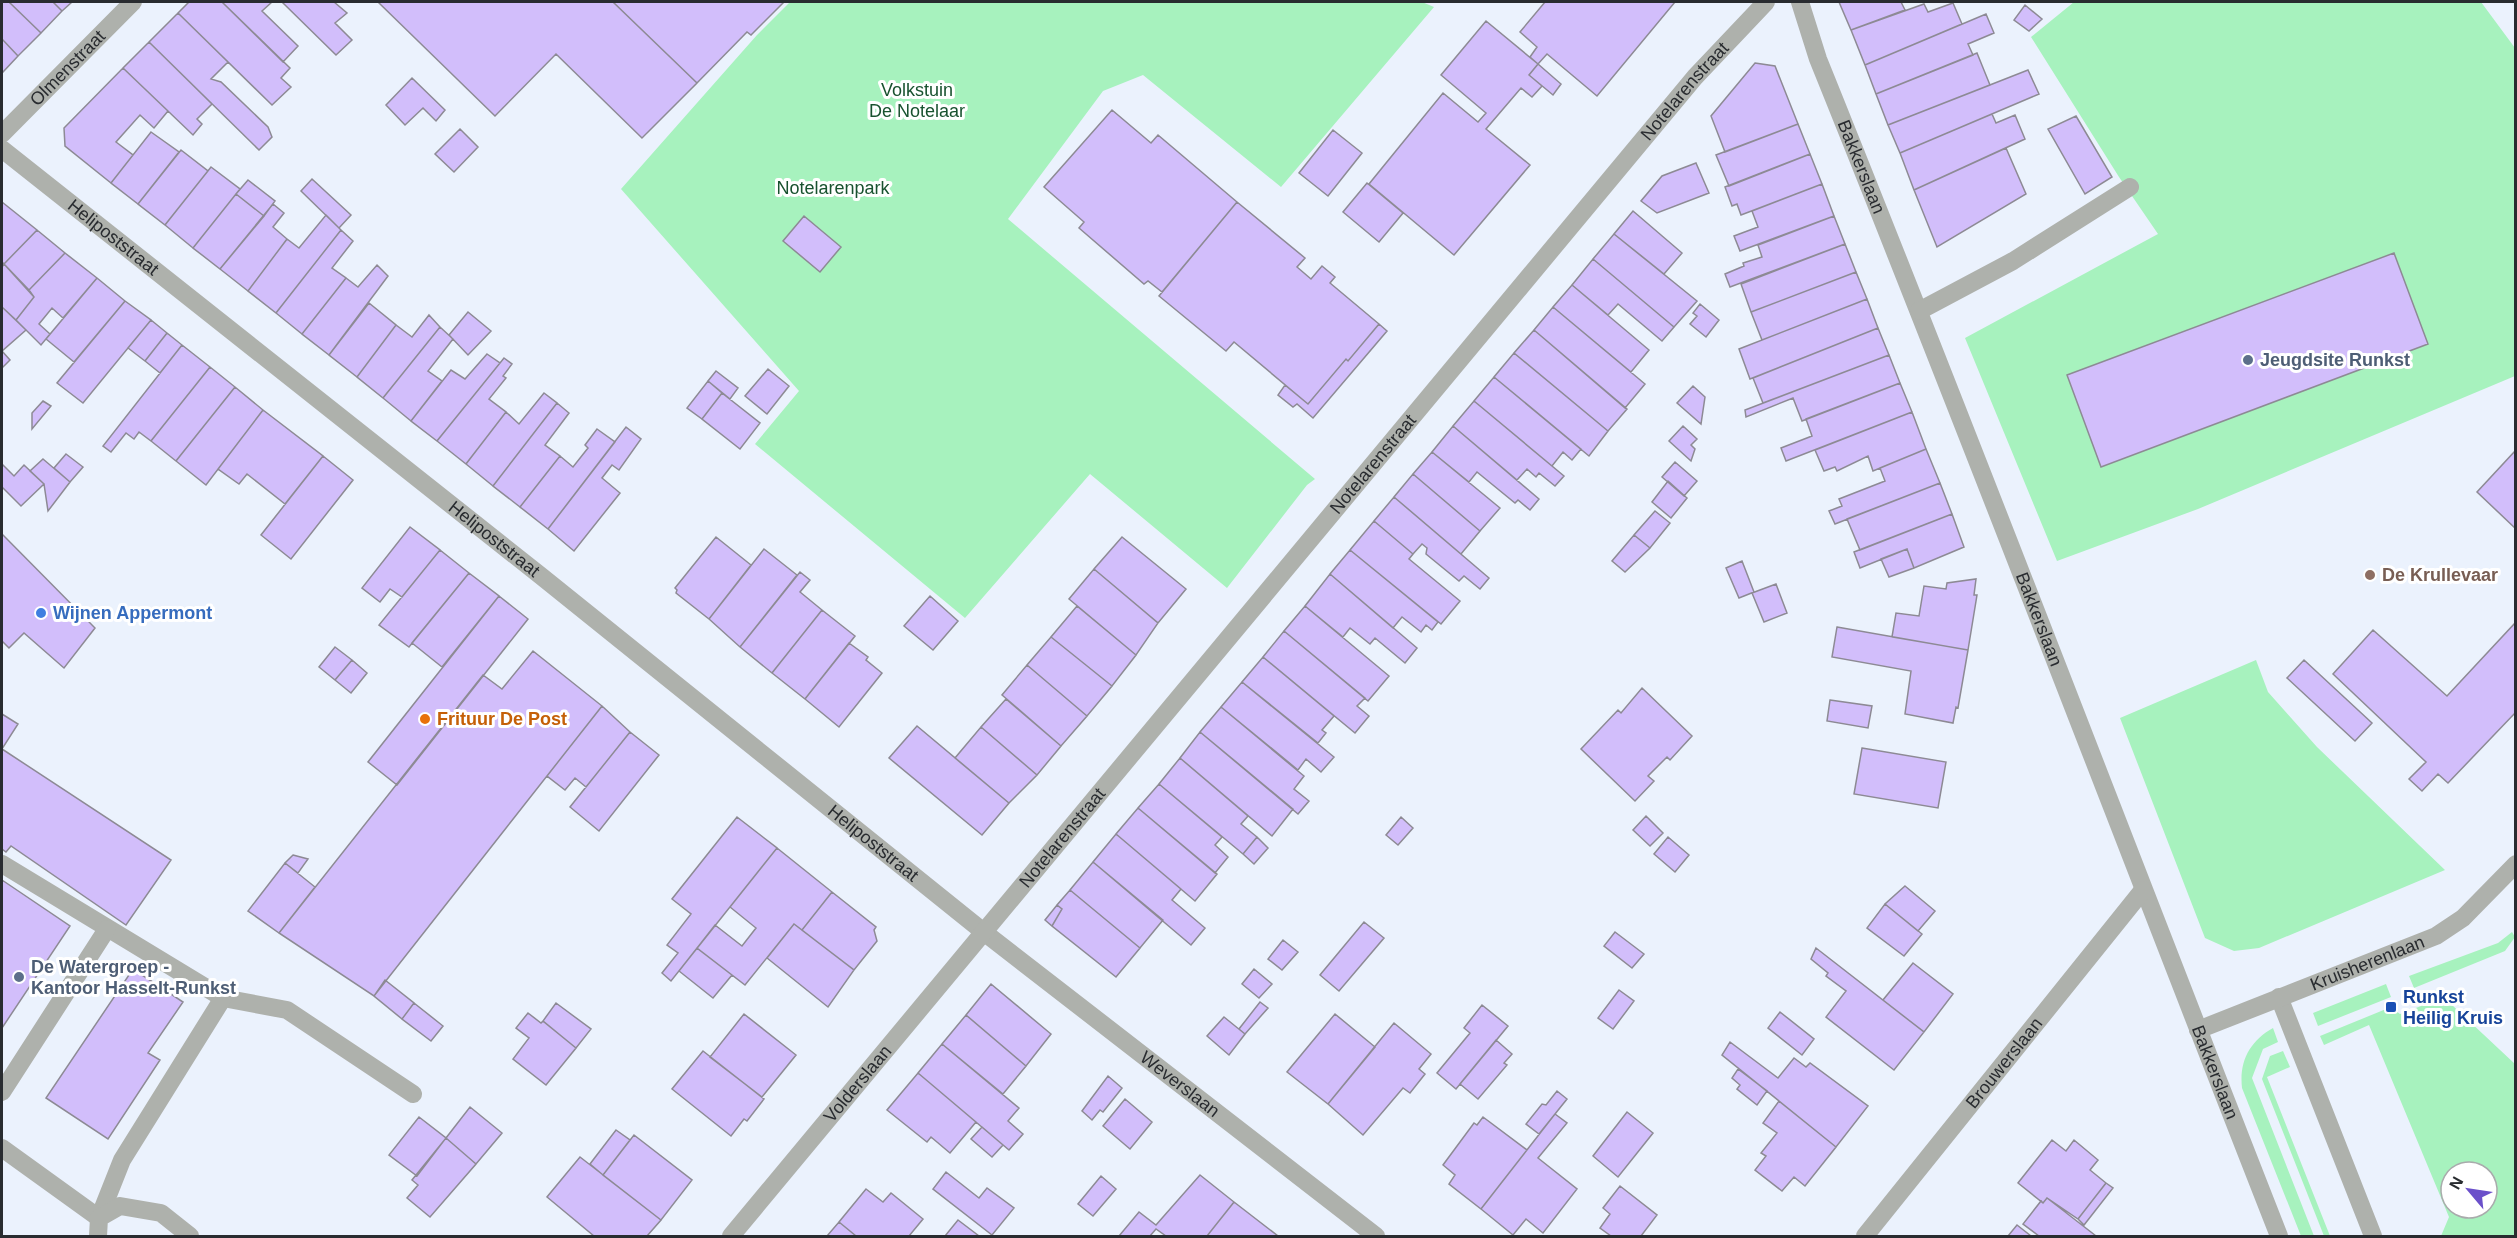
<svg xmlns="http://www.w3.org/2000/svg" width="2517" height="1238" viewBox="0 0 2517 1238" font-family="Helvetica,sans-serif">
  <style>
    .green { fill: #a7f2be; fill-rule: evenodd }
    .building { fill: #d2befb; stroke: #8d8a94; stroke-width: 1.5 }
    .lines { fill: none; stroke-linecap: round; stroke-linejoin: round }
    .minor { stroke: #aeb1ac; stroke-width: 18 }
    .service-dot { fill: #5c6f8a; stroke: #fff; stroke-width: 2 }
    .education-dot { fill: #8d6e63; stroke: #fff; stroke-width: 2 }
    .shop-dot { fill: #3f7fe0; stroke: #fff; stroke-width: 2 }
    .food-dot { fill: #e8710a; stroke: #fff; stroke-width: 2 }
    .transit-dot { fill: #1a4fb4; stroke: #fff; stroke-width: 2 }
    .labels { text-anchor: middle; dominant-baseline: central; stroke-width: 6; stroke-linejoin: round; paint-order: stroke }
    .street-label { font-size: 18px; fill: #292c30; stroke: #fff }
    .park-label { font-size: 18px; fill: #18522f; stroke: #fff }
    .service-label { font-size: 18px; font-weight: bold; fill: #4e5e75; stroke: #fff; text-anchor: start }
    .education-label { font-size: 18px; font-weight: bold; fill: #785e54; stroke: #fff; text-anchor: start }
    .shop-label { font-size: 18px; font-weight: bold; fill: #366cbe; stroke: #fff; text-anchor: start }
    .food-label { font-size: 18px; font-weight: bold; fill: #c56008; stroke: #fff; text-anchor: start }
    .transit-label { font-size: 18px; font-weight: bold; fill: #164399; stroke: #fff; text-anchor: start }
  </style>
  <rect width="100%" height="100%" fill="#ebf2fd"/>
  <path class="green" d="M790,2H1422L1434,7L1281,187L1143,75L1103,91L1008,219L1315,479L1307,485L1227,588L1090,474L965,618L755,444L799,391L621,189L757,35Z
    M2074,2H2481L2515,48V376L2198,509L2057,561L1965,338L2158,234L2119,177L2031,37Z
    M2256,660L2268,692L2317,747L2445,870L2259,948L2234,951L2205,938L2120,718Z
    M2512,932L2515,937L2505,951L2414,988L2409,976L2498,943Z
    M2386,984L2391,997L2318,1026L2313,1013Z
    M2436,990L2515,1064V1236H2441L2449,1217L2369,1025L2324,1045L2320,1036L2391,1007L2400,1014L2421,1006L2419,999ZM2451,1172H2487V1208H2451Z
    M2273,1028L2278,1042L2263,1049L2252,1078L2314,1236H2301L2242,1088C2239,1061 2250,1041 2273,1028Z
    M2283,1051L2290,1067L2267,1077L2330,1236H2324L2262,1079L2270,1056Z"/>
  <path class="building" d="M2,2H9L41,33L18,56L2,39Z
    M9,2H53L62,11L41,33Z
    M53,2H72L62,11Z
    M189,2H222L290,68L281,78L291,87L272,105L178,13Z
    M222,2H272L262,11L298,46L283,62Z
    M282,2H334L347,13L335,23L352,40L336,55Z
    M378,2H613L697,83L642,138L556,54L495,116Z
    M613,2H784L751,35L747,32L697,83Z
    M1545,2H1675L1597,96L1547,54L1538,64L1530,57L1537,47L1520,32Z
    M1839,2H1901L1905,10L1851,30Z
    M1953,3L1962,24L1865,65L1851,30L1924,4L1928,12Z
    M2025,5L2042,19L2029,31L2014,20Z
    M178,13L228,62L211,79L221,82L268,127L272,137L259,150L149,42Z
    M1986,14L1994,33L1968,44L1973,55L1876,94L1865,65Z
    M1486,21L1538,64L1529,75L1542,86L1532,97L1521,88L1486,129L1530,165L1454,255L1369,184L1443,93L1478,122L1486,113L1441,75Z
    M2,39L18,56L2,73Z
    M149,42L212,104L197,119L202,124L193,135L123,68Z
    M1977,53L1990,85L1888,125L1876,94Z
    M1755,63L1775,66L1798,124L1725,152L1711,116Z
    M1538,64L1561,84L1553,95L1529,75Z
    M123,68L168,111L154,128L140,115L116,142L133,155L111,183L65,146L64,128Z
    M2028,70L2039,94L1900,153L1888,125Z
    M412,78L445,110L436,121L423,108L405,125L386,105Z
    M1112,110L1151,143L1158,135L1237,202L1162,292L1148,281L1144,284L1079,228L1084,222L1044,187Z
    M1992,114L1996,123L2015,115L2025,139L1914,190L1900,153Z
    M2076,116L2112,177L2085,194L2048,129Z
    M1798,124L1810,154L1729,186L1716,155Z
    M460,129L478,147L454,172L435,154Z
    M1333,130L1362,153L1328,196L1299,173Z
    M151,132L179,152L138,204L111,183Z
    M2006,148L2026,194L1937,247L1914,190Z
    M181,150L208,171L165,225L138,204Z
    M1810,154L1822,184L1741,215L1737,204L1732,206L1725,187Z
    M1696,163L1709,193L1657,213L1641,201L1662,176Z
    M211,167L240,189L193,248L165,225Z
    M312,179L351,215L339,228L301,191Z
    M248,180L275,201L264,216L236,194Z
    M1367,183L1403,213L1379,242L1343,212Z
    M1822,184L1834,216L1740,251L1734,236L1758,227L1752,211Z
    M236,194L264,216L220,269L193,248Z
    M2,202L37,230L4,264L2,262Z
    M1237,202L1305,258L1297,267L1311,279L1322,266L1335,277L1330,283L1379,324L1348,361L1346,359L1308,404L1234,342L1226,351L1159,296Z
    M273,204L284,213L273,227L287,239L248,291L220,269Z
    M1633,211L1682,253L1664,274L1614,234Z
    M326,215L341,230L276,313L248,291L287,239L299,248Z
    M804,216L841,247L820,272L783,241Z
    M1834,216L1845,244L1730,287L1725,274L1744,266L1743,263L1762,257L1758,245Z
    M37,230L65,253L29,290L4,264Z
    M341,230L353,241L332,268L346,278L302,334L276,313Z
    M1614,234L1697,301L1674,327L1593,259Z
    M1845,244L1856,272L1751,312L1741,284Z
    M65,253L97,278L63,318L52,308L39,324L50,334L41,345L16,320L34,297L29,290Z
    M2394,253L2428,344L2101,467L2067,375Z
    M1593,259L1674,327L1662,341L1618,304L1608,315L1572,285Z
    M4,264L34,297L16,320L2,307V267Z
    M377,265L388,276L329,355L302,334L346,278L358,287Z
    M1856,272L1867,299L1762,340L1751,312Z
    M97,278L125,301L74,362L46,339Z
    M1572,285L1649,350L1631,372L1553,307Z
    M1867,299L1878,328L1750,379L1739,349Z
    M125,301L151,320L83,403L57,383Z
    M369,303L396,325L357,377L329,355Z
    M1700,304L1719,320L1706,337L1690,324L1697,316L1693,313Z
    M2,307L26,330L2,351Z
    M1553,307L1645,384L1625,408L1534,330Z
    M468,312L491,331L468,355L449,335Z
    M429,315L440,327L383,398L357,377L396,325L412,337Z
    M151,320L167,333L145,361L128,348Z
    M1379,324L1387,331L1313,418L1297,404L1293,407L1278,395L1285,385L1308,404L1346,359L1348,361Z
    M440,327L453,339L428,371L442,381L411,421L383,398Z
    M1878,328L1889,355L1763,403L1753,378Z
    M1534,330L1627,409L1608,431L1514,353Z
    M167,333L182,345L160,373L145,361Z
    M182,345L210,367L151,441L139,432L134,439L126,433L111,452L103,446Z
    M2,351L10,360L2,368Z
    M1514,353L1608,431L1589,456L1494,377Z
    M487,354L500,363L437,441L411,421L451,370L465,379Z
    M1889,355L1900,383L1802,421L1793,398L1746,417L1745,410Z
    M504,358L512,364L503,376L506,378L489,399L506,412L466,464L437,441Z
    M210,367L235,387L176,461L151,441Z
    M768,369L789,386L767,414L745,396Z
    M716,371L738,388L730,399L708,381Z
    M1494,377L1581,449L1572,460L1563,452L1552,466L1474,401Z
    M708,381L722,393L702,419L687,408Z
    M1900,383L1912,412L1786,461L1781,448L1812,436L1806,419Z
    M1693,386L1705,397L1701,424L1677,403Z
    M235,387L263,410L206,485L176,461Z
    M544,393L557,403L493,486L466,464L506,412L519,424Z
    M722,393L760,423L740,449L702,419Z
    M43,401L51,406L32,429V413Z
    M1474,401L1564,476L1555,486L1539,473L1536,477L1527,469L1517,480L1453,426Z
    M557,403L569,413L545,445L560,456L520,507L493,486Z
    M263,410L323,456L285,504L247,474L239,484L218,469Z
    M1912,412L1926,449L1873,471L1868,456L1837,471L1835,467L1824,471L1815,450Z
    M1453,426L1539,499L1530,510L1518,500L1515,503L1477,472L1469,482L1432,452Z
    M1683,426L1697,439L1691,445L1695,449L1691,461L1669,441Z
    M626,427L641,439L619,470L612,465L602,478L620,493L574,551L548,529Z
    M597,429L615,442L548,529L520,507L560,456L573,467L588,448L585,445Z
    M1926,449L1940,483L1835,524L1829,511L1842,506L1839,499L1885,481L1880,468Z
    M2516,450V529L2477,492Z
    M1432,452L1500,508L1480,531L1413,474Z
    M66,454L83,467L70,482L54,468Z
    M323,456L353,480L291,559L261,535Z
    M43,459L70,482L48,511L44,484L30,471Z
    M1675,462L1697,481L1684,496L1662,477Z
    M3,465L14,476L24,465L44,484L21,506L2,487V467Z
    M1413,474L1480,531L1461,554L1394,497Z
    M1668,481L1687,498L1671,518L1652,502Z
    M1940,483L1952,514L1860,550L1847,519Z
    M1394,497L1489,578L1480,589L1464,576L1459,581L1426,554L1427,548L1422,544L1413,554L1374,521Z
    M1655,511L1670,523L1650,548L1634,535Z
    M1952,514L1964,547L1914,568L1907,549L1860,568L1854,552Z
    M1374,521L1413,554L1409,559L1460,601L1441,624L1350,550Z
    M410,527L440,550L402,597L390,589L380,602L362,588Z
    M2,534L95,628L64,668L24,633L9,648L2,641Z
    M1634,535L1650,548L1625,572L1612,561Z
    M716,537L751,565L709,619L676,593L677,590L675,588Z
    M1122,537L1186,589L1158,623L1094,569Z
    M764,549L797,575L740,647L709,619Z
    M1907,549L1914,568L1889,577L1881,559Z
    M440,550L469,573L409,647L379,625Z
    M1350,550L1438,622L1432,630L1426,625L1421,632L1402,617L1393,628L1330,574Z
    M1742,561L1754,592L1739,598L1726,568Z
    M1094,569L1158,623L1136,655L1069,599Z
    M800,572L810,580L800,592L822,610L772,673L740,647Z
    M469,573L499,596L442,667L412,643Z
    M1330,574L1417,648L1405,663L1375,638L1370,644L1350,628L1343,637L1305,606Z
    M1976,579L1974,595H1977L1968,650L1892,637L1896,613L1919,616L1924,586L1946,589L1947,583Z
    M1776,584L1787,613L1764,622L1752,593Z
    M499,596L528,619L397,785L368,762Z
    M930,596L958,621L933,650L904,626Z
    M1077,606L1136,655L1112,686L1051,637Z
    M1305,606L1389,676L1368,701L1284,631Z
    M822,610L855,636L805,699L772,673Z
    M2516,622V712L2448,783L2438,774L2422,791L2409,779L2426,762L2333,674L2373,630L2447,696Z
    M1837,627L1968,650L1958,708L1956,707L1953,723L1905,714L1911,671L1832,657Z
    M1284,631L1365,698L1357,706L1369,716L1355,733L1263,657Z
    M1051,637L1112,686L1087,716L1027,665Z
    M849,643L868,657L866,660L882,673L839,727L805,699Z
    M335,647L352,660L335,680L319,667Z
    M533,651L602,706L374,996L279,933L483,675L502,689Z
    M1263,657L1334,716L1322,730L1326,733L1318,743L1242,682Z
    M352,660L367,673L351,693L335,680Z
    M2304,660L2372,723L2355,741L2287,678Z
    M1027,665L1087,716L1061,746L1002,695Z
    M1242,682L1334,757L1321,772L1306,759L1298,770L1221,707Z
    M1642,688L1692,736L1670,760L1667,757L1648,776L1654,781L1635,801L1581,749L1618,710L1621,713Z
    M1006,699L1061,746L1037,775L981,727Z
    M1830,700L1872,706L1868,728L1827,721Z
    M602,706L630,732L586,787L575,778L565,790L547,776Z
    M1221,707L1304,776L1294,789L1309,801L1298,814L1200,732Z
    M2,714L18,724L2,749Z
    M917,726L1009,803L982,835L889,758Z
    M981,727L1037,775L1009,803L955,758Z
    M630,732L659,755L599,831L570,807Z
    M1200,732L1293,809L1272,836L1180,758Z
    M1862,748L1946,762L1938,808L1854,794Z
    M2,749L171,860L126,925L11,846L6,852L2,849Z
    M1180,758L1248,816L1241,824L1257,837L1243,854L1159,784Z
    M1159,784L1222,837L1215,845L1228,857L1215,873L1138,808Z
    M1138,808L1217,874L1195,901L1116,834Z
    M1646,816L1663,833L1650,846L1633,830Z
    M737,817L777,848L671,981L662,973L678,953L667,945L691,914L672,899Z
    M1401,817L1413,828L1398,845L1386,835Z
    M1116,834L1181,889L1172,900L1205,928L1191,945L1093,862Z
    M1257,837L1268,848L1254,864L1243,854Z
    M1668,837L1689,855L1675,872L1654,854Z
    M777,848L832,892L802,930L794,924L745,985L697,948L715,925L742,946L756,928L730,907Z
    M293,855L308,859L298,873L285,863Z
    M1093,862L1163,920L1140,948L1070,890Z
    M285,863L315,887L279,933L248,911Z
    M2,880L70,926L2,1028Z
    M1905,886L1935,911L1918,931L1885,904Z
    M1070,890L1140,948L1116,977L1052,926L1062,909L1057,905Z
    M832,892L876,927L874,930L877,941L854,970L802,930Z
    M1885,904L1922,934L1904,956L1867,928Z
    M1057,905L1062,909L1052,926L1045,920Z
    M1364,922L1384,938L1339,991L1320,975Z
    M794,924L854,970L828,1007L767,958Z
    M1615,932L1644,954L1632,968L1604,946Z
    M1283,940L1298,952L1282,970L1268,959Z
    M697,948L732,975L713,998L679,971Z
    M1816,948L1924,1032L1894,1070L1826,1017L1846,991L1826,976L1828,973L1811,959Z
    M1913,963L1953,994L1924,1032L1883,1000Z
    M133,969L183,1002L148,1053L160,1060L108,1139L46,1098Z
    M1254,969L1272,984L1259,998L1242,984Z
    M385,980L414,1003L402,1019L374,996Z
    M991,984L1051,1034L1026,1066L966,1015Z
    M1619,990L1634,1001L1613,1029L1598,1018Z
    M1260,1002L1268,1008L1245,1034L1239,1029Z
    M414,1003L443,1026L431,1041L402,1019Z
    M556,1003L591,1029L576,1048L543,1021Z
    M1482,1005L1508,1026L1456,1089L1437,1073L1470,1033L1464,1028Z
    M1780,1012L1814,1039L1802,1055L1768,1028Z
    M528,1013L541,1023L543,1021L576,1048L546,1085L513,1059L529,1038L516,1028Z
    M744,1014L796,1055L762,1097L710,1057Z
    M1335,1014L1375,1047L1328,1104L1287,1072Z
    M966,1015L1026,1066L1003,1094L942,1044Z
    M1224,1017L1245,1034L1229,1055L1207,1036Z
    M1394,1023L1431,1054L1419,1069L1425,1074L1410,1093L1403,1088L1363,1135L1328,1104Z
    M1496,1040L1512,1054L1504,1063L1507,1065L1478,1099L1460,1084Z
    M1730,1042L1778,1078L1794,1058L1806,1067L1810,1063L1868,1106L1836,1147L1722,1055Z
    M942,1044L1019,1108L1008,1121L1023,1134L1009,1150L918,1073Z
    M703,1051L764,1099L747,1121L744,1119L731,1136L672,1089Z
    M1738,1069L1767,1091L1757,1105L1737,1089L1740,1085L1732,1078Z
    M918,1073L976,1122L950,1153L931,1137L927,1142L887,1110Z
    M1108,1076L1122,1088L1103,1112L1100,1110L1092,1120L1082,1111Z
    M1557,1091L1567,1099L1539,1134L1526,1124L1542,1104L1546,1105Z
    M1125,1099L1152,1122L1130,1149L1103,1126Z
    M1779,1101L1836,1147L1805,1186L1794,1177L1782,1191L1755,1170L1766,1156L1761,1153L1777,1133L1763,1123Z
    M470,1107L502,1133L476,1164L446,1138Z
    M1627,1112L1653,1133L1618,1177L1593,1156Z
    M1555,1114L1567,1123L1538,1158L1577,1189L1543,1233L1526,1219L1513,1235L1481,1209Z
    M419,1117L446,1138L417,1176L389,1155Z
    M1483,1117L1527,1150L1481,1209L1449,1184L1455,1175L1443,1165L1474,1123L1477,1125Z
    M982,1127L1003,1145L992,1157L971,1139Z
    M616,1130L630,1140L603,1175L590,1164Z
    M634,1135L692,1180L661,1220L603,1175Z
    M446,1138L476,1164L430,1217L407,1198L418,1185L412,1180Z
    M2052,1140L2066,1151L2074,1140L2098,1160L2090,1170L2106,1183L2078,1219L2047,1198L2043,1203L2018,1183Z
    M580,1157L661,1220L647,1236H594L547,1197Z
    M946,1172L979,1198L987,1188L1014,1208L992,1235L933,1189Z
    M1200,1175L1234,1202L1207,1236H1166L1156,1229L1150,1236H1119L1139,1212L1156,1225Z
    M1101,1176L1116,1189L1093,1216L1078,1204Z
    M2106,1183L2113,1188L2084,1225L2078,1219Z
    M1620,1186L1657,1215L1641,1236H1611L1600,1228L1610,1214L1603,1208Z
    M866,1189L883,1202L891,1193L923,1219L909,1236H856L839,1222Z
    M2047,1198L2060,1208L2096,1236H2039L2023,1224L2041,1201L2043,1203Z
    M1234,1202L1278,1236H1207Z
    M958,1220L979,1236H945Z
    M839,1222L856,1236H827Z
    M2017,1225L2031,1236H2008Z"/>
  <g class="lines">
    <g class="minor">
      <path id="s1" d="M1800,2L1818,59C1976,450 2125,844 2279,1236"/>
      <path id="s2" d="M2,134L133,2"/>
      <path id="s3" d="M2,149L541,576L985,933L1376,1236"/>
      <path d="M1919,311L2013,261L2130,187"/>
      <path d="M2,864L223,998L287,1010L413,1094"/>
      <path d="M2279,997L2373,1236"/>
      <path id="s4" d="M2198,1030L2436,936L2463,918L2516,864"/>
      <path d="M2,1092L107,929"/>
      <path d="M2,1148L99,1218L122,1160L223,998"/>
      <path d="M98,1236L99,1218L120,1206L161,1213L190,1236"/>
      <path id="s5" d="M731,1236L1695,77L1766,2"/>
      <path id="s6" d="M1865,1236L2143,890"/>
    </g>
  </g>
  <g class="service-dot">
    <circle cx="2248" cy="360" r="6"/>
    <circle cx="19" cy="977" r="6"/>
  </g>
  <circle class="education-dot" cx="2370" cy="575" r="6"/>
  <circle class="shop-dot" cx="41" cy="613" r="6"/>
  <circle class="food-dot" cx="425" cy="719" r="6"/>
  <rect class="transit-dot" x="2385" y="1001" width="12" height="12" rx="3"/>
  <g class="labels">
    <g class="street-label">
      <text stroke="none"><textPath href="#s2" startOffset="93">Olmenstraat</textPath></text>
      <text stroke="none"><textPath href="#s5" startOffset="1490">Notelarenstraat</textPath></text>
      <text stroke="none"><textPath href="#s1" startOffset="176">Bakkerslaan</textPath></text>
      <text stroke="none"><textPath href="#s3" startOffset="142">Helipoststraat</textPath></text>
      <text stroke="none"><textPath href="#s5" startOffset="1004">Notelarenstraat</textPath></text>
      <text stroke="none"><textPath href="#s3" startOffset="628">Helipoststraat</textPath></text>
      <text stroke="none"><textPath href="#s1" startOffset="662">Bakkerslaan</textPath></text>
      <text stroke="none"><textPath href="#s5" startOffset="518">Notelarenstraat</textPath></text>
      <text stroke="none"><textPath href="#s3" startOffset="1114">Helipoststraat</textPath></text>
      <text stroke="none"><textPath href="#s4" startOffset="182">Kruisherenlaan</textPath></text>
      <text stroke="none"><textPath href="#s6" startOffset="222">Brouwerslaan</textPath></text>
      <text stroke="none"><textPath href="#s1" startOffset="1148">Bakkerslaan</textPath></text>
      <text stroke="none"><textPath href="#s5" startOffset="198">Volderslaan</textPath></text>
      <text stroke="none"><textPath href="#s3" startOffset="1504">Weverslaan</textPath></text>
    </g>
    <g class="park-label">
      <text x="917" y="90">Volkstuin<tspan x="917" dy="21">De Notelaar</tspan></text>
      <text x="833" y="188">Notelarenpark</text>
    </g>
    <g class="service-label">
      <text x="2260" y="360">Jeugdsite Runkst</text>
      <text x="31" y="967">De Watergroep -<tspan x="31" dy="21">Kantoor Hasselt-Runkst</tspan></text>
    </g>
    <g class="education-label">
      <text x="2382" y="575">De Krullevaar</text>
    </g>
    <g class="shop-label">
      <text x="53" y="613">Wijnen Appermont</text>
    </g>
    <g class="food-label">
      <text x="437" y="719">Frituur De Post</text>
    </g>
    <g class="transit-label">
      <text x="2403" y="997">Runkst<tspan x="2403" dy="21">Heilig Kruis</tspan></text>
    </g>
  </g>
  <rect width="2517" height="1238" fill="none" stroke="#292c30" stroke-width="6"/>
  <g transform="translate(2469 1190) rotate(299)"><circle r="28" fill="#ffffff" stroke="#a9abac" stroke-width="1.5"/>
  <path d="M0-4.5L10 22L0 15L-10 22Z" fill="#6b50ca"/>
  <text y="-9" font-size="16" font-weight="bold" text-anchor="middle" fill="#292c30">N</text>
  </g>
</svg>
